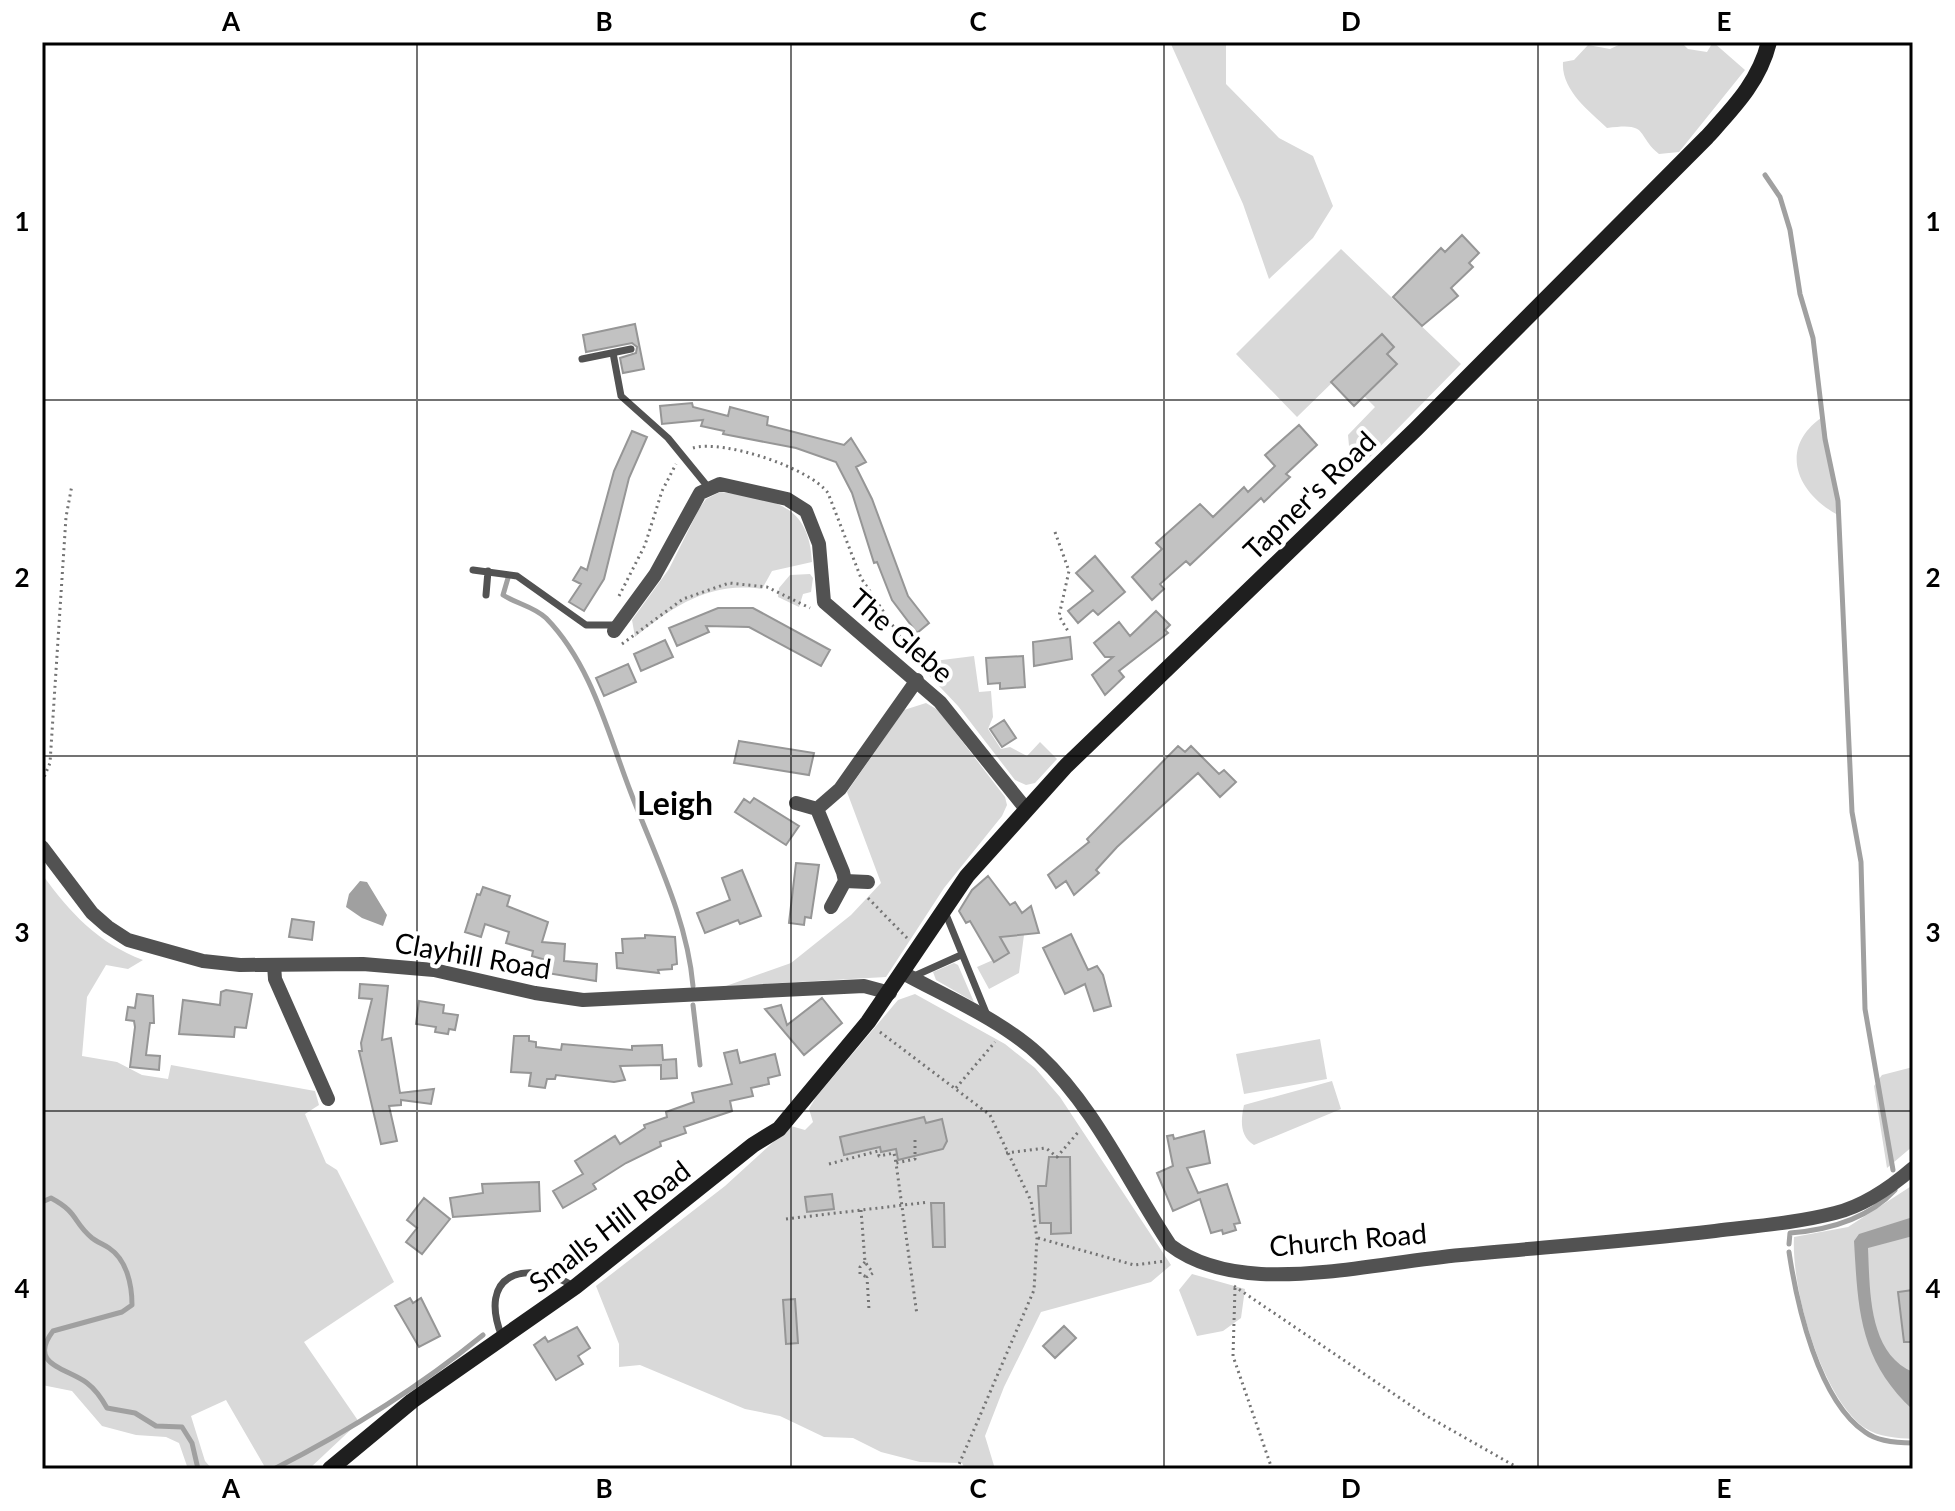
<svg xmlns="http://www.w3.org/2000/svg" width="1955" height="1511" viewBox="0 0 1955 1511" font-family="Lato,sans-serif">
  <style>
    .green { fill: #d9d9d9 }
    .water { fill: #a0a0a0 }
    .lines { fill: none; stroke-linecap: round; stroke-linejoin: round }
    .stream { stroke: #a0a0a0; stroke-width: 5 }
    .building { fill: #c2c2c2; stroke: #969696; stroke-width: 2 }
    .path { stroke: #747474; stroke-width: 3; stroke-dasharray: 2 4; stroke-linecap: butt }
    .lane { stroke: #525252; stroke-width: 7 }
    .street { stroke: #525252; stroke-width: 14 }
    .secondary { stroke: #1f1f1f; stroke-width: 16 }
    .grid { fill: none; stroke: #000; stroke-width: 2; stroke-opacity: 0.55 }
    .labels { text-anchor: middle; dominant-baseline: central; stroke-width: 8; stroke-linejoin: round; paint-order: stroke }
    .street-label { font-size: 28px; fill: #000; stroke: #fff }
    .quarter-label { font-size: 32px; font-weight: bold; fill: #000; stroke: #fff }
    .neatline { fill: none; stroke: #000; stroke-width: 3 }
    .grid-label { font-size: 26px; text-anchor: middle; font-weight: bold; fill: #000 }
  </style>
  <rect width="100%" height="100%" fill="#fff"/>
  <path class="green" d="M1170,42H1226V84L1279,138L1313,156L1333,206L1313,238L1269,279L1243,204Z
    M1625,42H1681L1688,49L1707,52L1713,42L1745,70L1679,152L1659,154C1635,134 1650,122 1607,128C1589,111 1561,90 1563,62L1574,60L1588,45L1610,49Z
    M1341,249L1461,364L1365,462L1349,446L1348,435L1375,407L1364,396L1397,365L1387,354L1394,347L1382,334L1297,417L1236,354Z
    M1824,416L1838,515C1795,492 1778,446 1824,416Z
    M720,492C773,499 809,503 812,562L772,571L762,589C711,581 673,606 635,637L632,620L669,569L699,509L706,499Z
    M810,574L813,578L811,592L803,594L799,607L778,597L779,588L790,575Z
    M974,656L979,692L991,691L993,717L988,729L1001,749L1010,747L1027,756L1040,742L1057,759L1035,783L1026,785L1015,780L958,706L922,668L926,662Z
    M926,703L938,710L1005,797L1007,805L1002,816L944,888L886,977L726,986L791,963L851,915L881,883L847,792L904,710Z
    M42,874C70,913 98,943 143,960L128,969L106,965L87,997L82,1056L117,1062L142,1075L168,1079L171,1065L315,1091L319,1105L305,1114L326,1163L337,1170L394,1282L304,1342L359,1422L309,1469H266L226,1400L191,1416L205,1461L212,1469H188L179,1443L166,1437L136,1435L102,1426L72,1391L42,1385Z
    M1012,931L1024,935L1019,973L989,989L977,967L1009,953L1000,937Z
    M954,963L958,965L974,1002L936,980L933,972Z
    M915,994L1005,1044L1035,1068L1060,1097L1171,1265L1151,1282L1041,1312L1004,1387L985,1436L995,1469H965L962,1463L920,1462L881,1452L853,1438L824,1437L780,1416L745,1409L640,1365L619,1367V1344L596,1286L725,1186L791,1126L805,1130L813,1122L809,1109L816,1097L898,1000Z
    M1320,1039L1327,1079L1244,1094L1236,1054Z
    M1913,1067V1146L1887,1168L1874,1086L1882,1075Z
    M1332,1081L1341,1109L1254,1145C1239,1136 1241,1119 1244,1105Z
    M1913,1185V1439C1898,1438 1878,1437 1865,1428C1821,1397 1791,1288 1794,1237L1848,1227Z
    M1192,1274L1245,1289L1241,1318L1223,1331L1197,1336L1179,1290Z"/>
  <path class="water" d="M360,881L367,882L387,915L383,926L362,918L346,907L349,894Z
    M1913,1217V1236L1868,1248C1870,1290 1868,1353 1913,1372V1410C1859,1360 1858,1309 1854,1241L1859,1234Z"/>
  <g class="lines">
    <path class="stream" d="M1765,175L1780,197L1790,230L1800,294L1813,338L1825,439L1838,501L1852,812L1861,862L1865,1009L1893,1170
      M508,578L503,595C517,604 533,606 546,618C592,665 608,734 631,793C655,856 687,918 693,986
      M693,1005L700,1065
      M42,1202L51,1198C79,1213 72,1221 92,1238C97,1242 103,1244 109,1248C127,1260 132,1285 132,1305L122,1312L53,1331C27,1365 67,1368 87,1383C95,1389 102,1399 107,1408L135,1413L156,1426L182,1427L192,1443L198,1469
      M1789,1244L1790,1233C1828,1230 1868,1219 1895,1190
      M1789,1252C1797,1305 1818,1400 1865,1432C1878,1442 1898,1443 1913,1443
      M274,1469C349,1431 418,1388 483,1335"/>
  </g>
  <path class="building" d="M1462,235L1479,253L1469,263L1473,267L1451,288L1458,296L1422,326L1393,297L1441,248L1445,252Z
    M635,324L644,369L623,373L620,358L636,353L637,347L632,343L586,352L583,335Z
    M1382,334L1394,347L1387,354L1397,364L1354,406L1331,382Z
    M692,403L693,407L728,416L730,407L768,417L767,425L844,445L851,438L866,462L856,467L872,499L908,596L929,623L917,633L892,600L877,562L874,563L852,493L836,462L796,448L723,434L724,431L701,426L703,420L662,424L660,406Z
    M1299,425L1317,445L1286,474L1290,477L1264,502L1261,498L1190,565L1186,561L1160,584L1164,589L1152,600L1132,577L1162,549L1156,543L1200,504L1213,517L1244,487L1248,492L1275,466L1265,455Z
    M632,431L647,437L629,478L604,579L584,611L569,602L581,584L573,580L581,567L587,570L614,471Z
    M1095,556L1125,592L1098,615L1093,610L1078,623L1068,611L1093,591L1076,573Z
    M718,608H753L830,650L821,666L749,627L706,626L709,632L677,646L669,628Z
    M1156,611L1170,625L1165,630L1168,633L1119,671L1124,677L1105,695L1092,675L1113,657H1105L1094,643L1119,622L1130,636Z
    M1070,637L1072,659L1034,666L1033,642Z
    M665,640L673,657L641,671L634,654Z
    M1023,656L1025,687L1000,689V683L988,684L986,658Z
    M628,664L636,682L604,696L596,678Z
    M1004,720L1016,738L1002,747L990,729Z
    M739,741L814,753L809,775L734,763Z
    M1178,746L1185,752L1191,746L1219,774L1224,770L1236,782L1220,797L1198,773L1117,847L1096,870L1099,873L1074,895L1066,881L1056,888L1048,875L1089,842L1087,839Z
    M754,798L799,826L786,845L735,812L744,799L750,803Z
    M796,863L819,865L811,918L805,917L804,925L789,923Z
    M742,870L761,916L740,924L738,920L705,933L697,913L730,900L722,878Z
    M988,876L1010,905L1015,902L1022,913L1031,906L1039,933L1000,937L1009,953L994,962L970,921L966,923L959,911L972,890Z
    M483,887L510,896L507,906L548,922L542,942L565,944L564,961L597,964L596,981L547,973L549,961L532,956L533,951L506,943L509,932L485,924L481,937L465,932L477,894L480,895Z
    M292,919L314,922L312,940L289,937Z
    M1071,934L1088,970L1097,966L1103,975L1111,1006L1094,1011L1085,984L1065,994L1043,948Z
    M645,935L675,937L677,964L672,965V969L658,970L659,973L617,968L616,953H623L622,939L645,938Z
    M360,984L388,986L382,1040L391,1038L400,1093L434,1089L431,1104L401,1100V1105L389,1106L397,1141L381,1144L359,1051H362L361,1043L372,999L359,998Z
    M226,990L252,994L246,1028L235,1027L234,1037L179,1034L183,1000L220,1005L221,992Z
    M137,994L153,996L154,1023H150L146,1055L160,1056L159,1070L130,1067L135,1027L134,1021L126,1020L128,1007L135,1008Z
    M822,998L842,1023L804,1055L765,1009L781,1005L787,1025Z
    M419,1001L444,1005L443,1013L458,1015L455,1030L449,1029L448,1034L435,1032L436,1027L416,1024Z
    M514,1036H529V1041L536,1042V1047L561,1050L562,1044L632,1050V1046L662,1045L663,1060L676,1059L677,1078L661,1079V1065L620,1066L625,1080L614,1082L556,1075L555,1079H547L545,1088L529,1086L531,1073L511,1072Z
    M737,1050L740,1063L775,1054L780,1075L768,1078L769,1084L751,1088L753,1096L730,1101L732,1111L684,1127L686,1133L660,1142L661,1146L626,1163L593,1184L596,1189L563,1208L553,1191L583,1174L575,1161L615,1136L620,1144L645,1128L644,1125L667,1117L666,1112L694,1102L692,1093L732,1084L724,1053Z
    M924,1117L926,1123L942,1119L947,1141L943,1149L898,1160L896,1149L881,1152L880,1147L844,1155L840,1137Z
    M1204,1131L1210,1163L1187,1168L1198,1193L1227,1184L1240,1223L1234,1224L1236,1230L1223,1234L1222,1230L1211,1233L1200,1199L1173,1211L1157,1173L1173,1166L1167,1136L1173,1135L1174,1139Z
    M1049,1157H1070L1071,1233L1051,1234V1223H1040L1038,1186H1046Z
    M539,1182L540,1211L453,1217L450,1198L483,1193L482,1184Z
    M832,1194L834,1209L807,1212L805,1197Z
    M424,1198L450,1219L422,1254L406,1242L417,1228L407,1220Z
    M931,1203H944L945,1247H933Z
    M1913,1290V1342H1904L1898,1292Z
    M410,1298L413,1303L421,1298L440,1336L419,1347L395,1306Z
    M795,1299L798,1343L786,1344L783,1300Z
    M1064,1326L1076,1338L1055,1358L1043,1346Z
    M577,1327L590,1348L578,1356L583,1364L556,1380L534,1345L545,1337L548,1342Z"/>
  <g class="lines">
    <path class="path" d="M693,448C723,439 810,468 828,493L861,578L919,665
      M1055,532L1069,571L1059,616L1068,631
      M619,596L645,545L662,491L676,464
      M622,644L683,599L729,583L767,587L810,608
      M42,782L50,763L66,517L72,485
      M868,898L907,938
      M880,1032L990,1115L1031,1201L1037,1238L1034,1290L957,1469
      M956,1088L995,1042
      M915,1140V1159L896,1163L917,1315
      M1006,1153L1046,1148L1057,1157L1080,1130
      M829,1164L878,1151L879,1156L894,1153L896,1163
      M861,1210L865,1262L873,1273L867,1277L869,1310
      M786,1219L929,1202
      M1038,1238L1134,1265L1166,1261
      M865,1262L860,1267V1274L867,1277
      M1234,1286L1425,1415L1520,1469
      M1235,1288L1233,1356L1272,1469"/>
    <path class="lane" d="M613,353L621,396L668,438L708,487
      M582,359L631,349
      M473,570L517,576L586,625H617
      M486,595L488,571
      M945,912L987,1015
      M912,977L961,955
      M502,1337C477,1274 524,1258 574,1286"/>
    <path class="street" d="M614,631L655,575L700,493L720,484L787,499L806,511L819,544L824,602L940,702L1026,809
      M796,803L817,809L843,872L845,881L831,907
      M817,809L840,789L917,680
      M42,847L92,913L108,927L128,940L203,961L240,965L363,964L434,970L535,993L583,1000L864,986L890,993
      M845,881L868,882
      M274,965L275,979L328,1099
      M903,973C947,997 1001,1020 1039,1055C1095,1107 1128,1182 1170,1245C1196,1265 1229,1272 1261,1274C1327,1277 1395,1261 1461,1255C1546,1247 1630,1241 1715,1231C1755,1226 1796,1223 1835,1213C1864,1206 1891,1187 1913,1168"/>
    <path class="secondary" d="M330,1469L412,1401L575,1287L753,1145L779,1129L868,1022L967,876L1066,766L1416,429L1707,137C1734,107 1759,82 1769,42"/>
  </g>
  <path class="grid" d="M417,42V1469M791,42V1469M1164,42V1469M1538,42V1469M42,400H1913M42,756H1913M42,1111H1913"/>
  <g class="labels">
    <g class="street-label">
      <text transform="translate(1309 495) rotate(-44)">Tapner's Road</text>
      <text transform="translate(902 635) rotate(41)">The Glebe</text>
      <text transform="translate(473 955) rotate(10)">Clayhill Road</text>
      <text transform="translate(609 1226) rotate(-38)">Smalls Hill Road</text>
      <text transform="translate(1348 1239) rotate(-5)">Church Road</text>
    </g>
    <g class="quarter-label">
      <text x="675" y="802">Leigh</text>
    </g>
  </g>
  <rect width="1955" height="1511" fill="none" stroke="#ffffff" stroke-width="88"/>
  <rect x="44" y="44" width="1867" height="1423" class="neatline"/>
  <g class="grid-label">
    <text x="231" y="31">A</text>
    <text x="604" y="31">B</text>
    <text x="978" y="31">C</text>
    <text x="1351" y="31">D</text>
    <text x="1724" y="31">E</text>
    <text x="22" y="231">1</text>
    <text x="1933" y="231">1</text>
    <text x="22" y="587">2</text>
    <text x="1933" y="587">2</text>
    <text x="22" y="942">3</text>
    <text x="1933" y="942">3</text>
    <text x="22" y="1298">4</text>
    <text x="1933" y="1298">4</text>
    <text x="231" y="1498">A</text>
    <text x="604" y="1498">B</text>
    <text x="978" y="1498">C</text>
    <text x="1351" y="1498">D</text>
    <text x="1724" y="1498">E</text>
  </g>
</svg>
